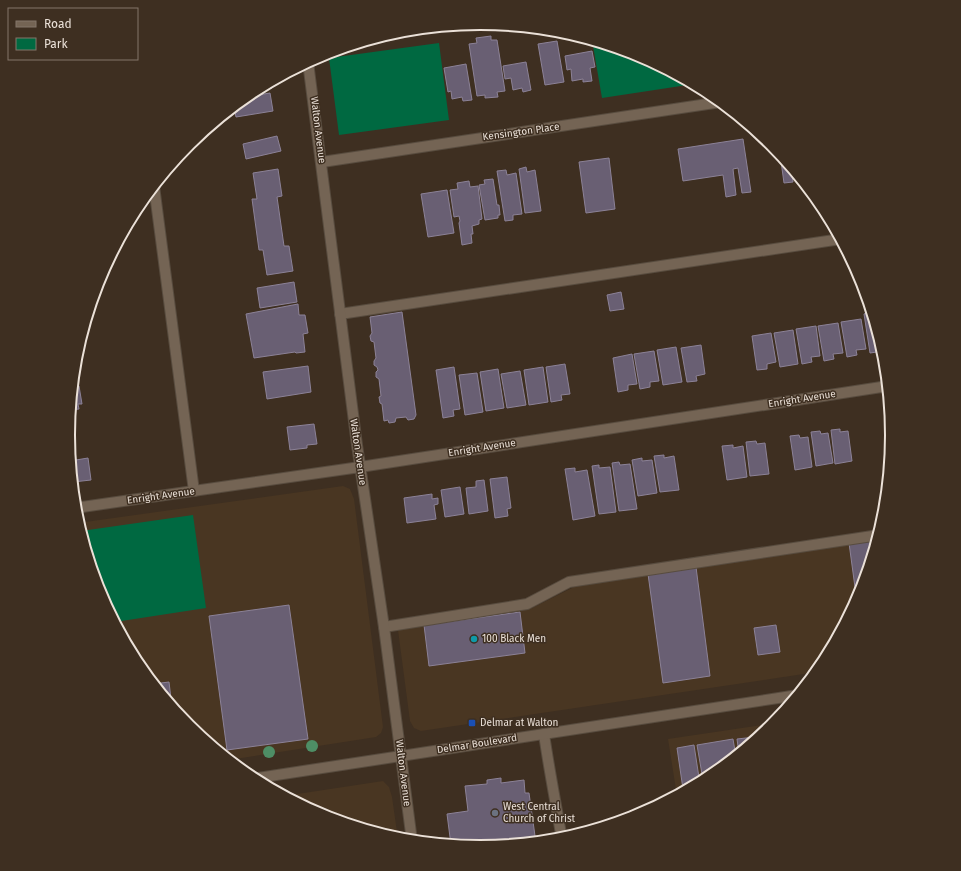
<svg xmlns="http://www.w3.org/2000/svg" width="961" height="871" viewBox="0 0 961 871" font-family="'Fira Sans',sans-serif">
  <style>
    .built { fill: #493622 }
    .green { fill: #006941 }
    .building { fill: #695f73; stroke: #8c8297 }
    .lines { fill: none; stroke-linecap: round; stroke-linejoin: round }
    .service-casing { stroke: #584c3f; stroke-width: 12 }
    .minor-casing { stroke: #584c3f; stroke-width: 12 }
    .secondary-casing { stroke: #584c3f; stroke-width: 12 }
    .service { stroke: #746454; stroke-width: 10 }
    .minor { stroke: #746454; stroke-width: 10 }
    .secondary { stroke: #746454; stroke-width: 10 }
    .tree { fill: #4e8e65 }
    .culture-dot { fill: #0f9aa8; stroke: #3e2f21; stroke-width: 1.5 }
    .transit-dot { fill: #1a4fb4; stroke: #3e2f21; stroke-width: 1.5 }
    .worship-dot { fill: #6b7280; stroke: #3e2f21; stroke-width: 1.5 }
    .labels { text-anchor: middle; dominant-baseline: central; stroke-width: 3; stroke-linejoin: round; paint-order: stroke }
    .street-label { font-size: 10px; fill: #ebe1d8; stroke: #3e2f21 }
    .poi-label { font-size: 10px; fill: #ebe1d8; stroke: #3e2f21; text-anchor: start }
    .rim { fill: none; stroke: #ebe1d8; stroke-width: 2 }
  </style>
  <rect width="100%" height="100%" fill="#3e2f21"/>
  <path class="built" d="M343,486L350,489L354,499L383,727L381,733L376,737L229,760L189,727L137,664L99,593L78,523Z
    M878,539L862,594L823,665L817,672L421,731L414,728L410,721L398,630L532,608L576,586Z
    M775,723L772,727L709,779L677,796L668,739Z
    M383,781L389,787L392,797L398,839L322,817L284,796Z"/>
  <path class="green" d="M592,40L639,54L694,84L602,98Z
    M439,43L449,120L339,135L329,58Z
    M193,515L206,608L115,622L99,593L81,531Z"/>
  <path class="building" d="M491,36V40H497L505,91L497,92L498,97L485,98V95L477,96L469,44L477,43L476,38Z
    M557,41L564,82L545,85L538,44Z
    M592,51L595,67L590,68L592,81L583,82V79L572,81L571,69L567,70L565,56Z
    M526,62L531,90L523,92L522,88L513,90L511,78L505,79L503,66Z
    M466,64L472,100L463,101L462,97L452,99L451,91L448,92L444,68Z
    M270,82L272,88L250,93L252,92Z
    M270,93L273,111L236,117L234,107L246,97Z
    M277,136L281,151L246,159L243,144Z
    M743,139L751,192L742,193L738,168L733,169L736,195L726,197L723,175L683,181L678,149Z
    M780,154L796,173L792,174L793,182L784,183Z
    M609,158L615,209L586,213L579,162Z
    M526,167L527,172L535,170L541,211L525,213L519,169Z
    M278,169L282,196L277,197L284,246H289L293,271L267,275L263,250H259L252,199H257L253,173Z
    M506,170L507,175L516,173L522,214L513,215V220L505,221L497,171Z
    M493,179L497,205H499L500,215H498V218L485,220L479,185L485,184L484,180Z
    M469,181L470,187L478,186L482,219L479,220V224L472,226L473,234H471L472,243L462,245L459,223L460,221L459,216L454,217L450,190L458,189L457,183Z
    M447,190L454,233L428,237L421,194Z
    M860,275L862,278L884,351L870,353L864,314L866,313Z
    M294,282L297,302L260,308L257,288Z
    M621,292L624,309L610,311L607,295Z
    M298,304L299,315H305L308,333L303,334L305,352L296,353L295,352L254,358L246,314Z
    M402,312L416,415L414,419L408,420L406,417L396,418L395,422L389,423L388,420L384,421L382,404L380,403L379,397L381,396L379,379L376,377V372L378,370L377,367L374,365V361L376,358L374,342L371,341L370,336L372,333L370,317Z
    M861,319L866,349L856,350L857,355L847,357L841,322Z
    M838,323L843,353L833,354L834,359L824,361L818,326Z
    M816,326L820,356L811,357L812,362L802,364L796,329Z
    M793,330L798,364L780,367L774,333Z
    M771,333L776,362L767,364V369L757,370L752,336Z
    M701,345L705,374L696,376L697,381L687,382L681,348Z
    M676,347L682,382L663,385L657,350Z
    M654,351L659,381L650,382V387L640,389L634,354Z
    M632,354L637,384L628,385V390L618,392L613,358Z
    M76,361L79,379L75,380L76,385H73Z
    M565,364L570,394L561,395L562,400L551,402L546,367Z
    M308,366L311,392L267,399L263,372Z
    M454,367L460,409L453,410L454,416L443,418L436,370Z
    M543,367L548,402L529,405L524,370Z
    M498,369L504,408L486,411L480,372Z
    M520,371L526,405L507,408L501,374Z
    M477,373L483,412L465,415L459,375Z
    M79,386L82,404H78L79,409L71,410L73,387Z
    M314,424L317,444L307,445V448L290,450L287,427Z
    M840,429V432L848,431L852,461L835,464L831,430Z
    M820,431L821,434L828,433L833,463L816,466L811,432Z
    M799,435L800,438L808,437L812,467L795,470L790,436Z
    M756,441L757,444L765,443L769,474L750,476L746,442Z
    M733,445V448L743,446L747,477L727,480L722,446Z
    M664,455V458L674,456L679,490L660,492L654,456Z
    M88,458L91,480L73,482L70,461Z
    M642,458V461L652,460L657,493L638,496L632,460Z
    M619,462L620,465L630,464L637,509L619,511L612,463Z
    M599,465V468L610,467L616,512L599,514L592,466Z
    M575,468V472L587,470L595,516L573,520L565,469Z
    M507,477L511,508L507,509L508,516L495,518L490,479Z
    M484,480L488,511L469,514L466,488L476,487V481Z
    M460,487L464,514L445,517L441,490Z
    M432,494V499L438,498V504L434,505L436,519L407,523L404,498Z
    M878,539L862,594L857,602L849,543Z
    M696,567L710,676L663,683L648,574Z
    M289,605L308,739L227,750L209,616Z
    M520,612L525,653L429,666L424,625Z
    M776,625L780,652L758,655L754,628Z
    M169,682L172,707L153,684Z
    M755,737V741L739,754L737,739Z
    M733,739L736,757L709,779L703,780L697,745Z
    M694,745L700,784L692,788L683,789L677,748Z
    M501,778V783L524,780L525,793H529L536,843L480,848L451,845L447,814L468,811L465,786L487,784V780Z"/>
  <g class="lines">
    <g class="service-casing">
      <path id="service" d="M154,186L194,491
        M340,314L841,239
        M384,627L527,604L569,582L879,535
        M544,734C549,769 556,804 562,840"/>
    </g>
    <g class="minor-casing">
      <path id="minor" d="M308,62L357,445L384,627L412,841
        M322,162L721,102
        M75,508L360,467L888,386"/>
    </g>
    <g class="secondary-casing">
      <path id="secondary" d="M251,779L798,695"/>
    </g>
    <use href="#service" class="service"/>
    <use href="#minor" class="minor"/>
    <use href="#secondary" class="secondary"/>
  </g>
  <g class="tree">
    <circle cx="312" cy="746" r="6"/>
    <circle cx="269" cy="752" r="6"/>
  </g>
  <circle class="culture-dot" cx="474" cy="639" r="4"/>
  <rect class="transit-dot" x="468" y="719" width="8" height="8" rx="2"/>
  <circle class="worship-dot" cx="495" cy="813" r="4"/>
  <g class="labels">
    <g class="street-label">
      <text transform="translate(318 130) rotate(83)">Walton Avenue</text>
      <text transform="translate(521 132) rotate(-8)">Kensington Place</text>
      <text transform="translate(802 399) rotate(-9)">Enright Avenue</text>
      <text transform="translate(482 448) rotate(-9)">Enright Avenue</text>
      <text transform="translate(358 452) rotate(82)">Walton Avenue</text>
      <text transform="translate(161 496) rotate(-8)">Enright Avenue</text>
      <text transform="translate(477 744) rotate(-9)">Delmar Boulevard</text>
      <text transform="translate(403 773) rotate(83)">Walton Avenue</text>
    </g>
    <g class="poi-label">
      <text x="482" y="639">100 Black Men</text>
      <text x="480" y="723">Delmar at Walton</text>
      <text x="503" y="807">West Central<tspan x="503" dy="12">Church of Christ</tspan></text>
    </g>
  </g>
  <path d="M0 0H961V871H0ZM75 435a405 405 0 1 1 810 0a405 405 0 1 1-810 0Z" fill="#3e2f21" fill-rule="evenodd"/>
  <path class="rim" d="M75 435a405 405 0 1 1 810 0a405 405 0 1 1-810 0Z"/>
  <rect x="8" y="8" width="130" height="52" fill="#3e2f21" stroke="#83766a"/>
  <rect x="16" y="21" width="20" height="6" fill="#746454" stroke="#83766a"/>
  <text x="44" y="28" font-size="12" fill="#ebe1d8">Road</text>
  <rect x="16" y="38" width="20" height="12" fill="#006941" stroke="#83766a"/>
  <text x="44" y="48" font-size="12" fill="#ebe1d8">Park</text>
</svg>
